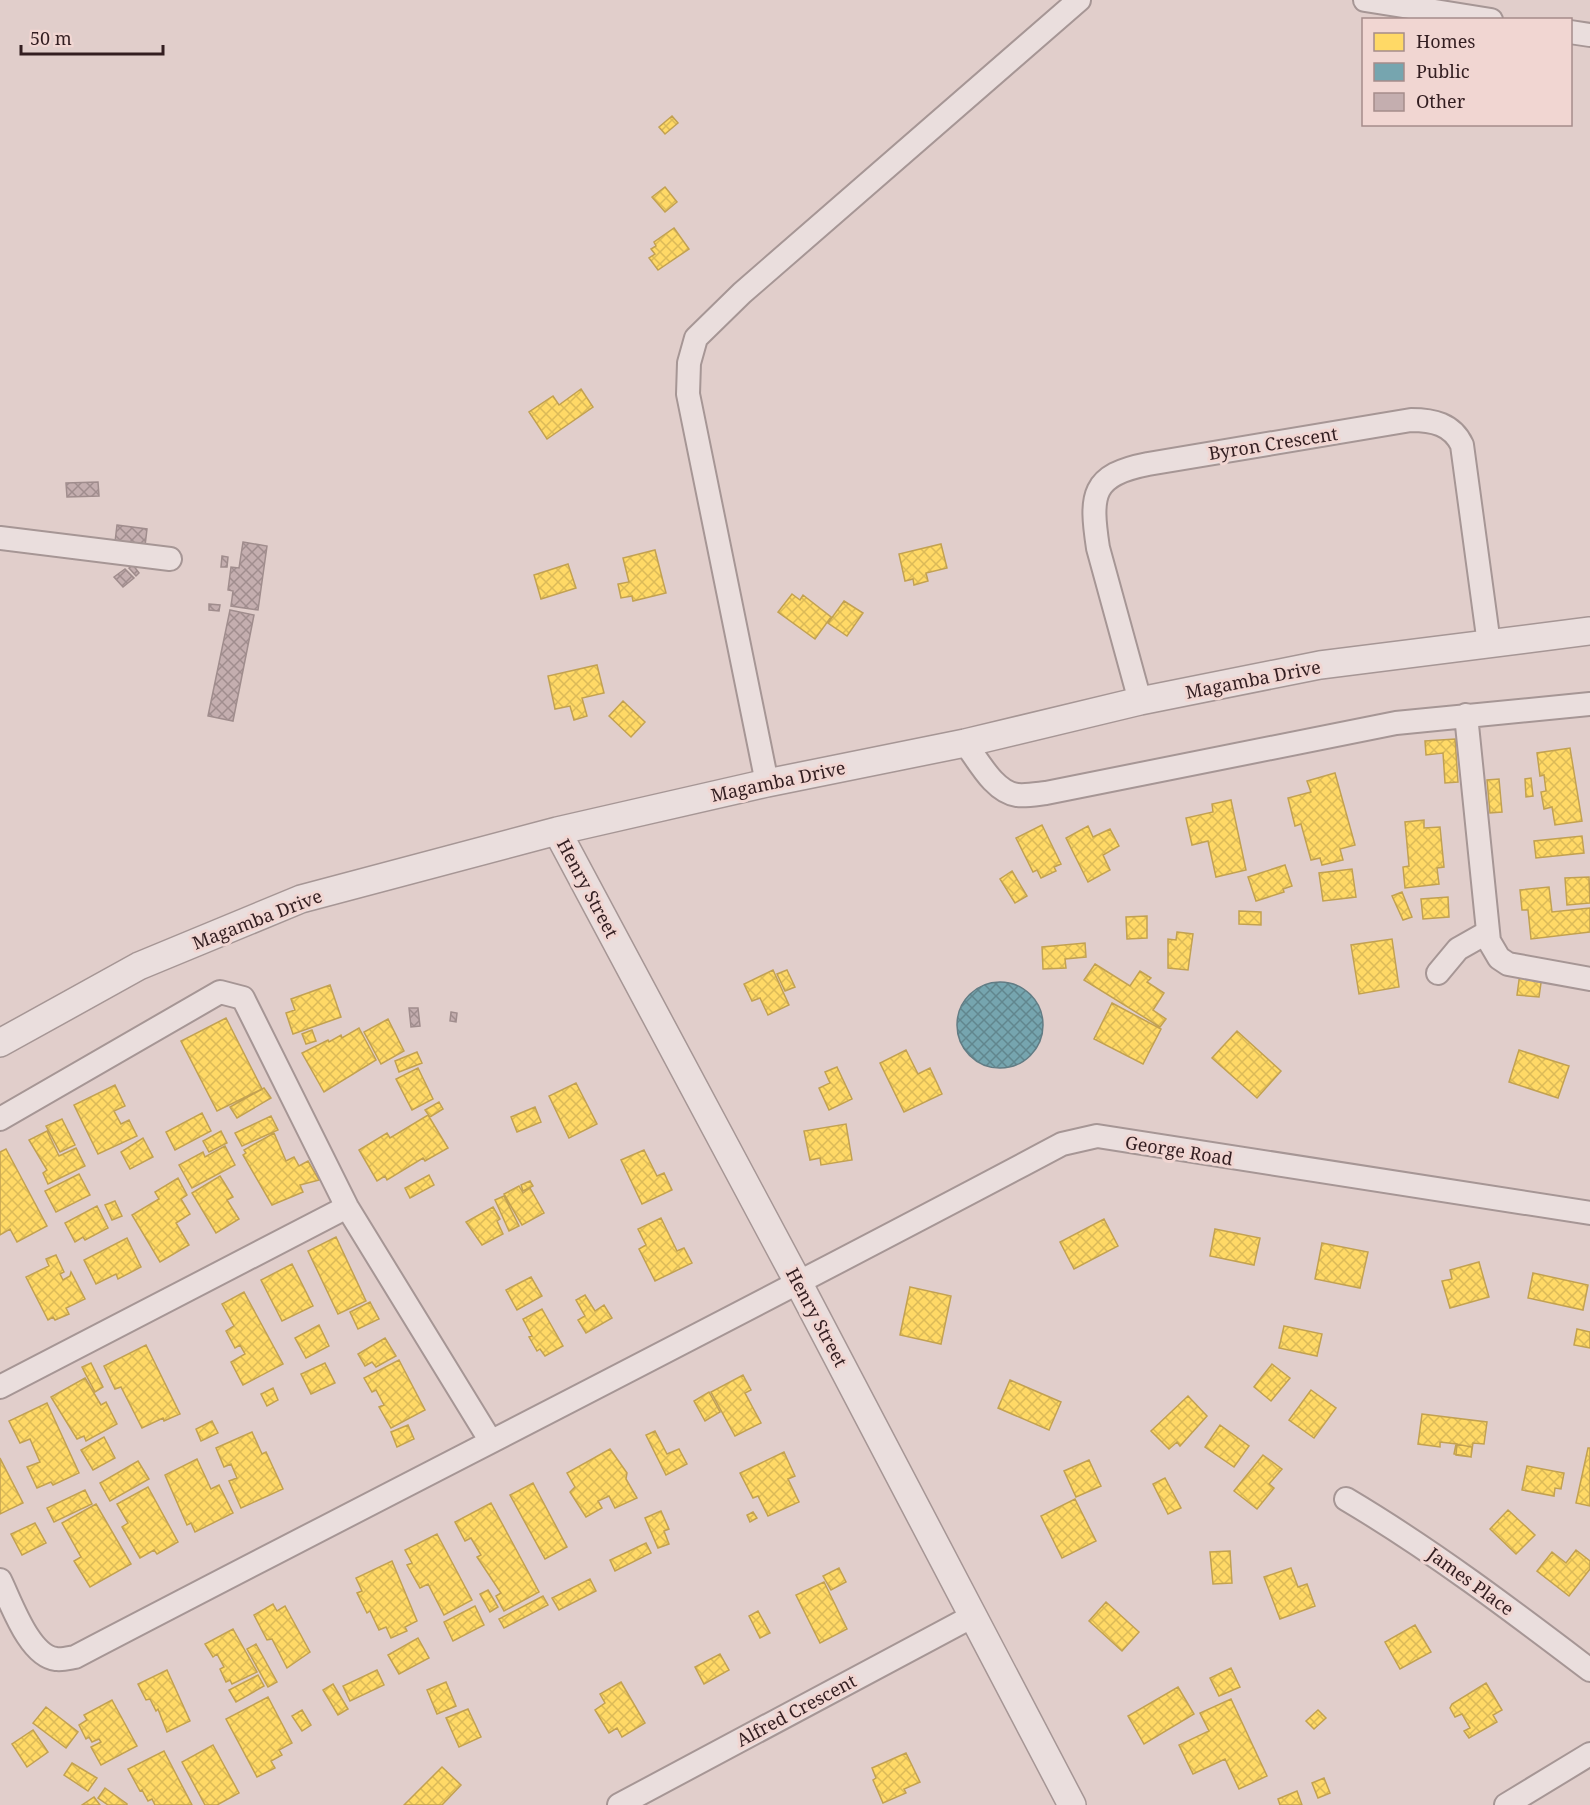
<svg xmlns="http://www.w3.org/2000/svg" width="1590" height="1805" viewBox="0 0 1590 1805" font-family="'Noto Serif',serif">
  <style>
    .homes { fill: url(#homes-cross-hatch); stroke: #c2a151; stroke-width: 1.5 }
    .public { fill: url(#public-cross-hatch); stroke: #627c84; stroke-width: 1.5 }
    .building { fill: url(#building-cross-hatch); stroke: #a08d8d; stroke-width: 1.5 }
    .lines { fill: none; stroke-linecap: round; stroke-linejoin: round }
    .minor-casing { stroke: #a69695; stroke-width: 26 }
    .tertiary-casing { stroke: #a69695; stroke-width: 30 }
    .minor { stroke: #eadedd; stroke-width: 22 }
    .tertiary { stroke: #eadedd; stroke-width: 27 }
    .labels { text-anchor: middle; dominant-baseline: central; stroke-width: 6; stroke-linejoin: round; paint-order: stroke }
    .street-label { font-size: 18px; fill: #331e21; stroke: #f1d6d2 }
  </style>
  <defs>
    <pattern id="homes-cross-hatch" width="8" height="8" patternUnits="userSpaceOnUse" patternTransform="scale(1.5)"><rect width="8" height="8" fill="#ffd966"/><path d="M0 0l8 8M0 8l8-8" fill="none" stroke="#dbba58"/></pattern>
    <pattern id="public-cross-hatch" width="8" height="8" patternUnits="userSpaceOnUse" patternTransform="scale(1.5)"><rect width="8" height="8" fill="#76a5af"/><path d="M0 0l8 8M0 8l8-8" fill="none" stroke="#61868e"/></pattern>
    <pattern id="building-cross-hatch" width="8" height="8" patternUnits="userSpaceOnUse" patternTransform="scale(1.5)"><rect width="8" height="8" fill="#c4aeaf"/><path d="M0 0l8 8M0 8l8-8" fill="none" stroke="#a08d8e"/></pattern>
  </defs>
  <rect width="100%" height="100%" fill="#e1cecb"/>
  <path class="homes" d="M672,116L678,123L665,134L659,127Z
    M665,187L677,202L665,212L652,197Z
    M674,228L689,249L658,270L649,258L655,254L651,249L656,246L654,242Z
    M581,389L593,407L547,439L529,412L553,396L559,405Z
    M941,544L947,568L926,573L928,581L914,585L913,579L905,581L899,554Z
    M655,550L666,593L633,601L632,596L621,598L618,584L629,582L623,558Z
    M568,564L576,588L541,599L534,575Z
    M792,594L800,600L803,595L831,617L815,639L778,612Z
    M844,601L863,613L847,636L828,623Z
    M597,665L604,693L582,698L587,716L574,720L570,706L555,709L548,676Z
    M623,701L645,722L631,737L609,716Z
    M1455,739L1458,782L1445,783L1443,753L1426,755L1425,741Z
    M1570,748L1582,821L1555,825L1552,807L1544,809L1541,792L1546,791L1544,775L1540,776L1537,753Z
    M1335,773L1355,845L1340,849L1343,860L1322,865L1320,858L1311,860L1301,824L1295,826L1288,798L1311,792L1307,781Z
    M1531,778L1533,796L1526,797L1525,779Z
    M1499,779L1502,812L1490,813L1487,780Z
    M1231,800L1246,870L1216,877L1208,841L1192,845L1186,818L1213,812L1212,804Z
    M1424,820V828L1440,827L1444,867L1437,868L1439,884L1405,888L1403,867L1409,866L1405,822Z
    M1042,825L1061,864L1054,867L1056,871L1041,878L1037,870L1033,872L1016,838Z
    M1088,826L1093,837L1110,829L1119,846L1103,855L1110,870L1088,882L1066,838Z
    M1582,836L1584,853L1536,858L1534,841Z
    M1285,865L1292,886L1283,889L1284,892L1256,901L1248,877Z
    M1352,869L1356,897L1323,901L1319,873Z
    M1012,871L1027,896L1015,903L1000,879Z
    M1589,877L1590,903L1567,905L1565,878Z
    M1549,887L1552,912L1590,908V932L1531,939L1528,910H1522L1520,890Z
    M1402,892L1412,917L1403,920L1392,896Z
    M1448,897L1449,917L1423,919L1421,899Z
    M1239,911L1261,912V925L1239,924Z
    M1147,916V938L1127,939L1126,917Z
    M1177,932L1193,934L1188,970L1168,968V939L1176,940Z
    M1392,939L1399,987L1359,994L1351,945Z
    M1085,943L1086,957L1065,959L1066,968L1043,969L1042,947Z
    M1095,964L1130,986L1140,971L1151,978L1147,982L1164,993L1153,1010L1166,1019L1160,1027L1084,980Z
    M773,970L789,1005L768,1015L760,998L752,1001L744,984Z
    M787,970L795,987L785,991L777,974Z
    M1520,973L1542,976L1539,997L1517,995Z
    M330,985L341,1017L293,1034L286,1013L295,1010L291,999Z
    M1112,1003L1161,1029L1143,1064L1094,1039Z
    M226,1018L262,1089L217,1111L181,1041Z
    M388,1019L404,1051L381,1064L364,1032Z
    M359,1028L376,1060L324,1092L302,1053L328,1040L329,1042L341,1035L342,1038Z
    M312,1030L316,1041L306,1044L302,1034Z
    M1237,1031L1281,1071L1257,1098L1212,1058Z
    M906,1050L918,1074L930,1068L942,1094L904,1112L880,1063Z
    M1519,1050L1569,1066L1558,1098L1509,1082Z
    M417,1052L422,1063L399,1072L395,1061Z
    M837,1067L852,1099L829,1110L819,1088L830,1083L825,1072Z
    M418,1068L433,1099L412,1110L396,1079Z
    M576,1083L597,1124L569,1138L549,1096Z
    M115,1085L125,1106L114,1111L121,1124L129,1120L137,1136L98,1154L74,1105Z
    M264,1088L271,1098L237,1118L230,1107Z
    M439,1102L443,1109L430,1117L425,1110Z
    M535,1107L541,1122L517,1132L511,1117Z
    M202,1113L211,1131L175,1150L166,1132Z
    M428,1115L448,1148L425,1161L423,1158L387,1180L385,1176L377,1181L359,1150L387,1133L390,1138Z
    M271,1116L278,1130L242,1146L235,1133Z
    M62,1119L75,1145L60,1152L46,1126Z
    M846,1124L852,1160L821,1165L820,1158L810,1160L804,1131Z
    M47,1131L59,1156L76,1148L85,1166L48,1184L43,1173L47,1170L29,1140Z
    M221,1131L227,1143L209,1152L203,1141Z
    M274,1133L286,1161L294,1157L299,1166L308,1161L319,1180L300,1185L303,1192L272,1205L243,1155L246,1153L244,1150Z
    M143,1138L153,1157L130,1169L121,1152Z
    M225,1146L235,1165L192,1188L179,1165L203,1152L205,1157Z
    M6,1149L47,1226L17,1242L10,1229L0,1235V1152Z
    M644,1150L657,1176L664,1173L672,1190L642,1204L621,1160Z
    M79,1174L90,1195L56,1212L45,1191Z
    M429,1175L434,1185L410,1198L405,1188Z
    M220,1176L233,1197L227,1200L239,1219L216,1233L192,1193Z
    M178,1178L187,1195L181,1199L190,1214L176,1223L189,1245L160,1262L132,1215L159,1199L155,1192Z
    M530,1181L533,1186L523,1191L521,1185Z
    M519,1186L523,1193L530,1188L544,1213L522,1225L504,1194Z
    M504,1196L519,1226L509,1231L495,1200Z
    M115,1201L122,1216L112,1220L105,1205Z
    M97,1206L108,1228L85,1240L83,1237L75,1242L65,1223Z
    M493,1207L500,1219L497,1221L503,1234L482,1245L466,1222Z
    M661,1218L677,1251L684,1248L692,1263L655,1281L639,1249L646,1245L638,1229Z
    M1104,1219L1118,1246L1074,1269L1060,1242Z
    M1215,1229L1260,1238L1254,1265L1210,1256Z
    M336,1237L366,1301L338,1314L308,1251Z
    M127,1238L141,1267L118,1279L116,1274L96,1284L84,1260Z
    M1322,1243L1368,1252L1360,1288L1315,1279Z
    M56,1255L64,1272L60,1274L63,1280L70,1276L71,1272L85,1299L66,1308L69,1314L55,1320L53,1317L48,1320L26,1277L49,1266L46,1259Z
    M1479,1262L1489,1297L1450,1308L1442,1281L1452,1279L1450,1270Z
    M292,1264L313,1306L282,1321L261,1280Z
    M1533,1273L1588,1285L1583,1310L1528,1298Z
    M531,1277L542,1296L517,1310L506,1290Z
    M910,1287L951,1296L941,1344L900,1335Z
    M244,1292L283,1364L243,1385L231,1362L245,1354L240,1345L235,1348L226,1331L234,1326L222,1304Z
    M585,1295L595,1311L604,1305L612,1318L586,1333L578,1320L585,1316L576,1300Z
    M370,1302L379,1319L358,1329L350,1312Z
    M542,1309L563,1346L545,1356L540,1349L537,1351L529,1337L532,1336L523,1319Z
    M319,1325L329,1346L306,1358L295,1338Z
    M1284,1326L1322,1334L1317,1356L1279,1348Z
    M1577,1329L1590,1332V1348L1574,1345Z
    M385,1338L396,1356L376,1367L372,1362L365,1366L358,1354Z
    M146,1345L180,1414L164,1421L163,1418L142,1428L121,1387L115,1389L104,1366Z
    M399,1360L425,1410L391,1428L379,1407L384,1405L376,1390L372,1392L364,1378Z
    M91,1363L103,1387L95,1392L82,1367Z
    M325,1363L335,1383L311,1394L301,1374Z
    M1272,1364L1290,1378L1271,1401L1254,1387Z
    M743,1375L751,1390L745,1393L761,1423L735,1436L711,1392Z
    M85,1378L101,1405L106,1402L117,1424L86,1441L84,1436L77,1439L51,1397Z
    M1010,1380L1061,1402L1049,1430L998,1408Z
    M273,1388L278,1400L267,1406L261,1394Z
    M1311,1390L1336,1408L1314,1438L1289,1420Z
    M709,1392L720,1412L705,1421L694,1401Z
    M1188,1396L1207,1416L1180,1446L1177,1442L1169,1449L1151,1431Z
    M47,1403L79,1473L53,1485L51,1482L37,1488L27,1467L40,1462L30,1439L20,1443L9,1421Z
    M1422,1414L1487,1422L1484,1444L1473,1443L1471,1457L1456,1455L1457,1444L1440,1442V1447L1418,1444Z
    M212,1421L218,1433L201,1441L196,1429Z
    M408,1425L414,1439L397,1447L391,1432Z
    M1220,1425L1249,1446L1234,1467L1205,1447Z
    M655,1431L667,1454L679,1449L687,1464L666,1475L646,1435Z
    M252,1432L262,1454L266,1452L283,1489L241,1508L229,1481L237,1478L231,1464L224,1467L216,1448Z
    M104,1437L115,1458L93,1470L81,1450Z
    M1456,1444L1472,1447L1471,1457L1454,1454Z
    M1588,1448H1590V1506L1576,1503Z
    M610,1449L627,1473L626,1479L637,1498L615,1508L609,1496L598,1501L602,1508L586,1517L570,1492L575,1487L567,1473Z
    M784,1452L795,1476L788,1479L799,1502L768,1516L758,1496L753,1498L740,1473Z
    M1263,1455L1282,1469L1269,1484L1274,1488L1257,1509L1234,1491Z
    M0,1458L23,1503L0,1514Z
    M197,1459L211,1489L219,1485L233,1513L195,1532L191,1523L187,1525L165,1475Z
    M1089,1460L1101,1486L1076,1497L1064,1471Z
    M138,1461L149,1479L110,1501L100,1483Z
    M1527,1466L1564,1473L1561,1489L1555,1488L1554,1496L1522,1490Z
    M1165,1478L1181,1508L1168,1514L1153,1484Z
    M533,1483L567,1547L545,1559L510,1495Z
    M148,1487L178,1542L157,1554L154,1550L140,1558L122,1527L128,1523L117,1504Z
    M85,1490L92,1504L54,1522L47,1508Z
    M1075,1499L1096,1541L1062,1558L1041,1516Z
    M491,1503L539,1592L504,1611L496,1596L501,1593L477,1557L481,1555L471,1538L465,1541L455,1522Z
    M96,1504L131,1564L90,1587L74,1561L81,1557L62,1523Z
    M1508,1510L1535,1535L1516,1554L1490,1529Z
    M661,1511L669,1529L664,1531L669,1544L658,1548L645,1518Z
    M753,1512L757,1518L750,1522L747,1515Z
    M35,1523L46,1543L22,1555L11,1534Z
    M437,1534L472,1600L444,1615L428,1584L420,1588L407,1565L412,1563L405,1550Z
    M646,1543L651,1553L615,1571L610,1560Z
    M1576,1550L1590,1561V1569L1569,1596L1537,1571L1552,1552L1566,1563Z
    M1230,1551L1232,1583L1213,1584L1210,1552Z
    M392,1561L417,1621L405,1627L407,1631L391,1638L386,1627L379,1630L370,1611L367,1613L357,1593L362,1591L356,1578Z
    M839,1568L846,1582L831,1590L823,1576Z
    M1291,1568L1298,1587L1307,1584L1315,1606L1280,1619L1264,1577Z
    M590,1579L596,1591L559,1610L552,1598Z
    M824,1582L847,1629L820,1643L796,1595Z
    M488,1590L498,1607L490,1612L480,1594Z
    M543,1596L548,1605L504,1628L499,1619Z
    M1106,1602L1139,1632L1122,1651L1089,1621Z
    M273,1604L277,1611L285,1606L310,1652L287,1668L272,1639L267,1640L254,1615Z
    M475,1606L484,1625L453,1641L444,1622Z
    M758,1611L770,1633L760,1638L749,1616Z
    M1415,1625L1431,1652L1400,1669L1385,1642Z
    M233,1629L257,1672L232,1684L230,1680L226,1682L220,1669L224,1667L217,1654L213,1657L205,1644Z
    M418,1638L429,1658L399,1674L388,1655Z
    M256,1644L277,1682L268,1687L247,1649Z
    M720,1654L729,1670L704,1684L695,1667Z
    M1231,1668L1240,1687L1219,1696L1210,1678Z
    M167,1670L190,1721L167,1732L158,1709L156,1711L150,1699L146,1700L138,1684Z
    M377,1670L384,1685L350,1701L343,1686Z
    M258,1675L264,1686L236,1702L229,1690Z
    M446,1682L456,1706L437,1714L427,1690Z
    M621,1682L645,1723L622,1737L617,1728L609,1733L595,1710L605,1703L600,1694Z
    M1486,1683L1502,1710L1493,1715L1497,1722L1469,1738L1464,1731L1470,1728L1462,1714L1455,1717L1450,1708L1452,1704Z
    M333,1684L348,1709L338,1715L323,1690Z
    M1178,1687L1194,1714L1144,1744L1128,1716Z
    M268,1697L292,1743L279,1750L282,1755L271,1761L275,1768L257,1777L226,1719Z
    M1231,1699L1267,1776L1239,1789L1225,1759L1193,1774L1179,1745L1209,1731L1200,1713Z
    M112,1700L137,1746L101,1765L91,1747L101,1742L99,1739L92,1742L89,1737L86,1739L79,1725L87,1720L84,1715Z
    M46,1707L78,1732L66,1748L33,1723Z
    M468,1709L481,1737L459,1747L446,1718Z
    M302,1710L311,1725L302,1731L292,1716Z
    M1318,1710L1326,1718L1314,1729L1306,1721Z
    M33,1730L48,1752L27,1767L12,1744Z
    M213,1745L239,1793L217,1805H205L182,1762Z
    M164,1751L192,1805H155L152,1799L148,1801L142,1790L140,1791L128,1769Z
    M906,1753L920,1782L904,1789L906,1793L883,1803L873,1780L876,1778L872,1768Z
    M72,1763L97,1778L88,1791L64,1775Z
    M442,1767L461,1785L442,1805H404Z
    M1324,1778L1330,1793L1318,1798L1312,1783Z
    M105,1788L127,1804V1805H108L98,1798Z
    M1297,1791L1302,1805H1280L1278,1799Z
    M94,1797L100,1805H82Z"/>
  <path class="public" d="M957 1025a43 43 0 1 1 86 0a43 43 0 1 1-86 0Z"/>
  <path class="building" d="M98,482L99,496L67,497L66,483Z
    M117,525L147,529L145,546L115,542Z
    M243,542L267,546L258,610L231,606L233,591L228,590L231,567L239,568Z
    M222,556L228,557L227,567H221Z
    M133,565L139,573L136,576L129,568Z
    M125,569L134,578L123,587L114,577Z
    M209,604L220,605L219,611L209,610Z
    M230,610L254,615L233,721L208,716Z
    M409,1008H418L420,1026L411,1027Z
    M451,1012L457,1013L456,1022L450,1021Z"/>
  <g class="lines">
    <g class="minor-casing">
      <path id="minor" d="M1365,0L1491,20
        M1570,32L1590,35
        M0,538L170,559
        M1140,701L1098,548C1090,495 1091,475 1148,464L1411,420C1433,420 1452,424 1462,445L1489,644
        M1466,715L1489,941L1499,958L1508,964L1590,979
        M965,743C978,760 994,792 1017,795C1026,796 1037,794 1046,793L1396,723L1590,704
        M767,783L688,394L689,363L696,338L742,293L1079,0
        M1438,973L1458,949L1488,932
        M0,1119L220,992L243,998L347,1207L490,1440
        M0,1387L347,1207
        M1346,1499C1432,1550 1511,1610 1590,1670
        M0,1580C11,1602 29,1656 56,1659C62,1660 69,1658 75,1657C404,1485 735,1318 1062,1144L1097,1136L1590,1213
        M619,1805L973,1616
        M1506,1805L1590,1754"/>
    </g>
    <g class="tertiary-casing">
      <path id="tertiary" d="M557,831L799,1284L1072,1805
        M0,1043L139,966L301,899L557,831L767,783L965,743L1140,701L1320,665L1590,631"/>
    </g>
    <use href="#minor" class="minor"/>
    <use href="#tertiary" class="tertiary"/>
  </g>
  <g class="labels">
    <g class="street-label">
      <text transform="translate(1273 443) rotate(-9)">Byron Crescent</text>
      <text transform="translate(1253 679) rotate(-11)">Magamba Drive</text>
      <text transform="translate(778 781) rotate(-12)">Magamba Drive</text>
      <text transform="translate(588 888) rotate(62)">Henry Street</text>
      <text transform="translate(257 919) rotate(-21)">Magamba Drive</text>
      <text transform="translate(1179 1150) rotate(9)">George Road</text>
      <text transform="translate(817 1317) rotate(62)">Henry Street</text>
      <text transform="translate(1471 1581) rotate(36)">James Place</text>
      <text transform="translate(796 1710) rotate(-28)">Alfred Crescent</text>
    </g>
  </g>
  <rect x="1362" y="18" width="210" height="108" fill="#f1d6d2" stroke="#a58c8b" stroke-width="1.5"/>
  <rect x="1374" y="33" width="30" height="18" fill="#ffd966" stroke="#a58c8b" stroke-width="1.5"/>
  <text x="1416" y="48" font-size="18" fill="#331e21">Homes</text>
  <rect x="1374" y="63" width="30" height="18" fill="#76a5af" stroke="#a58c8b" stroke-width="1.5"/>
  <text x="1416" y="78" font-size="18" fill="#331e21">Public</text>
  <rect x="1374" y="93" width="30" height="18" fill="#c4aeaf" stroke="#a58c8b" stroke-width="1.5"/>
  <text x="1416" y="108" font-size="18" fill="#331e21">Other</text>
  <path d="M21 45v9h142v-9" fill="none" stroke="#331e21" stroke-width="3"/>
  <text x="30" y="45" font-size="18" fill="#331e21" stroke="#f1d6d2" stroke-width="4.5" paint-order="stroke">50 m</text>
</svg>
